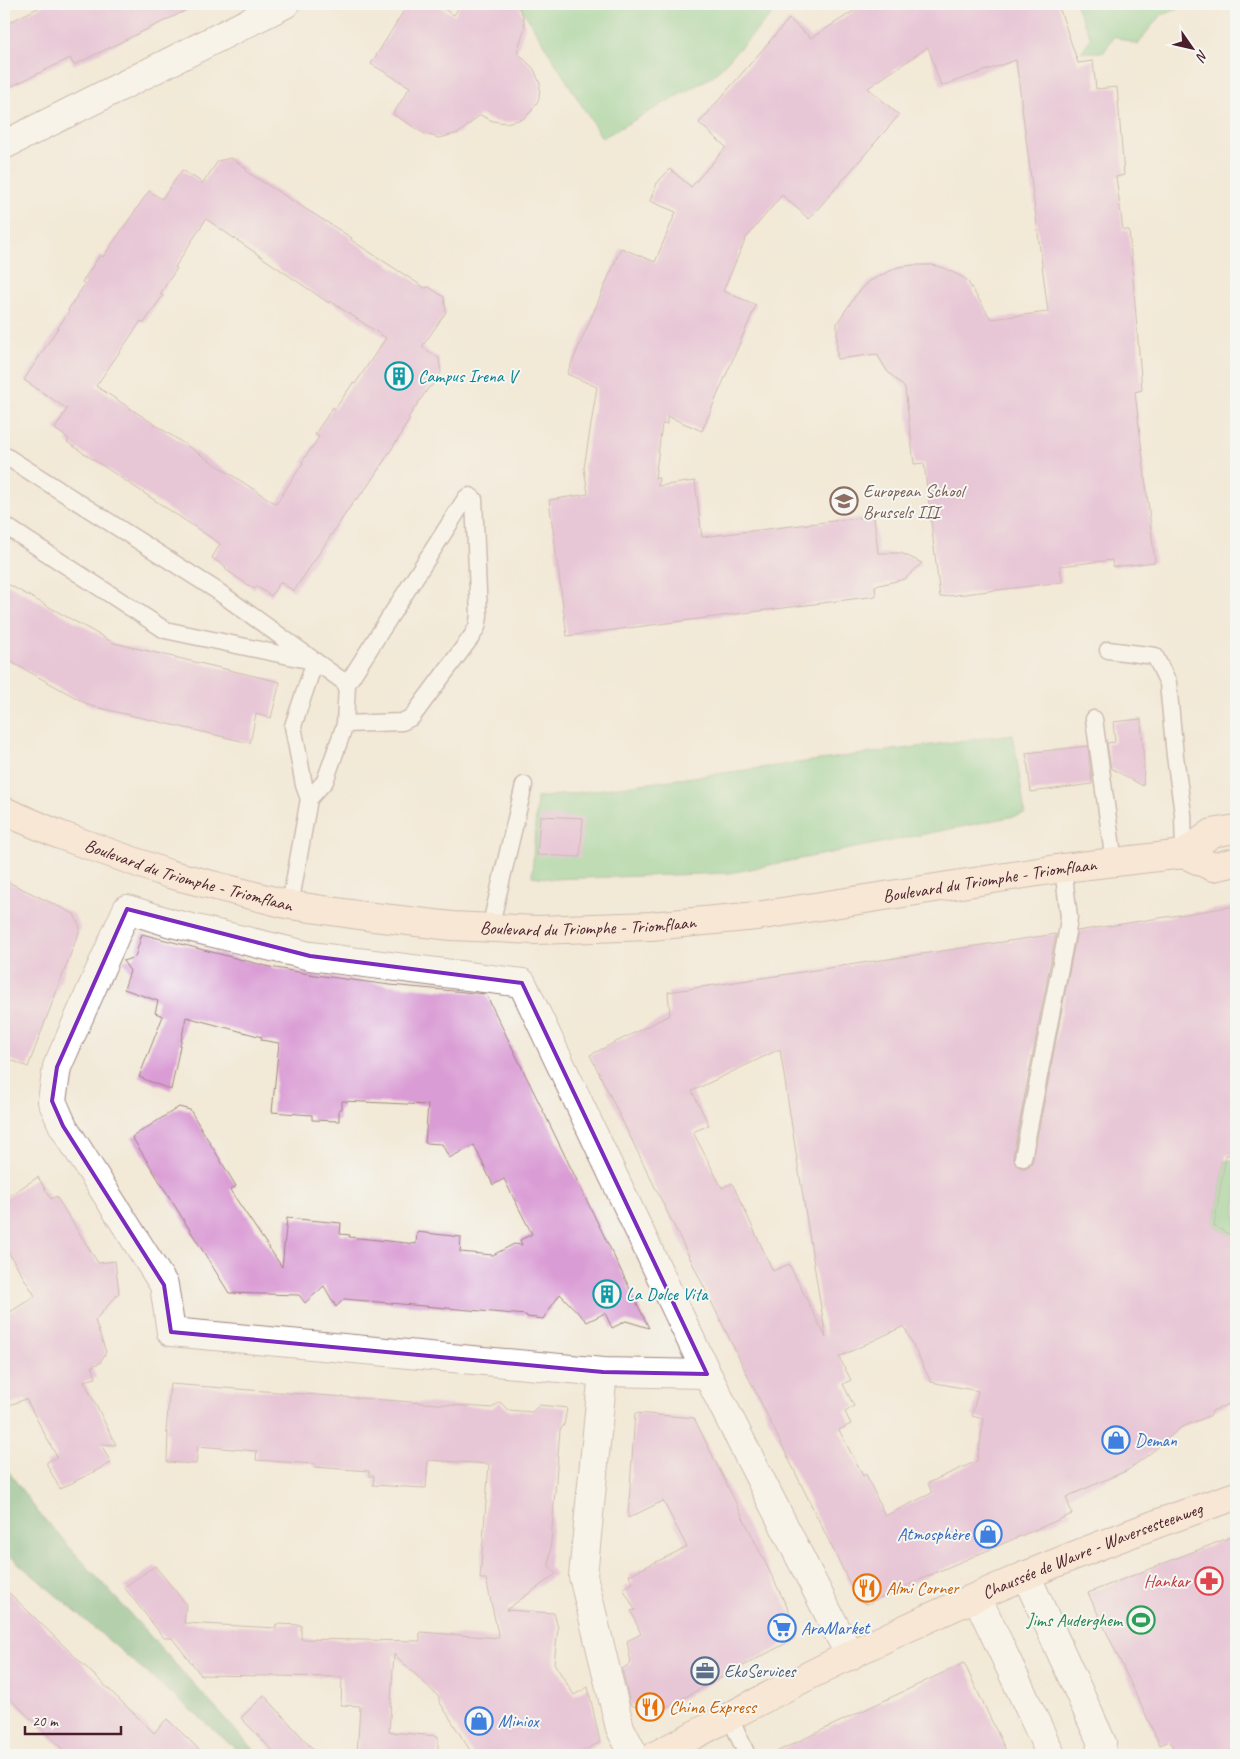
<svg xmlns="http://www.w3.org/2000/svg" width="1240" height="1759" viewBox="0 0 1240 1759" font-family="Caveat,sans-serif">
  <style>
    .green { fill: #80cd8c; stroke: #65765c }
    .forest { fill: #68b078; stroke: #596852 }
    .building { fill: #da9cd5; fill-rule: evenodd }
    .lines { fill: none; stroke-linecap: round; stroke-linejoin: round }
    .service-casing { stroke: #9e8481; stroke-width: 19 }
    .minor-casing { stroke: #9e8481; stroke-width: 30 }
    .secondary-casing { stroke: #9e8481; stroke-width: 30 }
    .service { stroke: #fff; stroke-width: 16 }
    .minor { stroke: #fff; stroke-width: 28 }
    .secondary { stroke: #fde4d0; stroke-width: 28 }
    .marked { fill: none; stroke: #7b2cbf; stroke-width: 4; stroke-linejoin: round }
    .labels { text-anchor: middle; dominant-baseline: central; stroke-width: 4; stroke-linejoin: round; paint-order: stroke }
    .culture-label { font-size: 18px; fill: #0d838f; stroke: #f6f6f2; text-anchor: start }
    .education-label { font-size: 18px; fill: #785e54; stroke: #f6f6f2; text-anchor: start }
    .street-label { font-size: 18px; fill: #4a1f2b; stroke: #f6f6f2 }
    .shop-label { font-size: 18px; fill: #366cbe; stroke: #f6f6f2; text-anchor: start }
    .health-label { font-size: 18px; fill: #be3a42; stroke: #f6f6f2; text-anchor: end }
    .food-label { font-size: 18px; fill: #c56008; stroke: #f6f6f2; text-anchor: start }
    .leisure-label { font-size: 18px; fill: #27864d; stroke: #f6f6f2; text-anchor: end }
    .service-label { font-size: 18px; fill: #4e5e75; stroke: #f6f6f2; text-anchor: start }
  </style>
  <rect width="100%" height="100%" fill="#f6f6f2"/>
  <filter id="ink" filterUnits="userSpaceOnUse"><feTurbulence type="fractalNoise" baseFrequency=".02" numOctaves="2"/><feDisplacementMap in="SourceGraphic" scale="10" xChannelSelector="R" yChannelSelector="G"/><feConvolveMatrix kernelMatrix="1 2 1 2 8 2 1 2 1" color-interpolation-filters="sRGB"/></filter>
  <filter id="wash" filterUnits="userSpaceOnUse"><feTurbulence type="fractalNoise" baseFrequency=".0096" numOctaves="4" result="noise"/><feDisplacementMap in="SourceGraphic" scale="20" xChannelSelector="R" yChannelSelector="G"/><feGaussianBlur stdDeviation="1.12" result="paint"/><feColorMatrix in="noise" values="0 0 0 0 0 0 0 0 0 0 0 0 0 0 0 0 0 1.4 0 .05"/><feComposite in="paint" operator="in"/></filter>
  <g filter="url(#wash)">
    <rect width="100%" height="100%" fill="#f2e9d7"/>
    <path class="green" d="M519,4H782L713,76L602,138Z
      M1075,4H1192L1162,15L1149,29L1138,45L1114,36L1104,52H1081L1091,38Z
      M1013,734L1025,814L730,873L552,879L532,876L537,798Z
      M1236,1159V1238L1214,1226L1225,1161Z"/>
    <path class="forest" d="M4,1465L38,1512L258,1755H243L4,1551Z"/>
    <g id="blocks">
      <path class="building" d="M46,4H199L74,65L70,58L4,90V25Z
        M408,4H435L454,15L461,4H518L523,16L525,27L517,52L534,69L540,84L539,99L531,112L523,119L506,123L493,121L480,115L459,133L439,138L425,134L393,114L410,87L371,64Z
        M865,4H1058L1078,63L1093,61L1096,89L1117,87L1124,175L1116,177L1123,230H1129L1142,390L1135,392L1155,562L1113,567L1112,560L1060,566L1062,582L940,597L924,463L914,464L905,388L887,371L877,354L837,359V323L856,295L870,281L898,267L913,265H932L944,268L966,279L991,319L1048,312L1016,60L941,86L928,47L868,88L899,115L809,219L782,195L746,238L723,291L756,305L702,431L667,416V424H662L655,478H659L658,486L695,481L702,537L874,516L878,553H901L922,563L905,579L875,586L876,596L567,636L549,500L588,494L584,468L597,387L567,374L621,248L655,262L676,212L650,201L657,183L670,169L691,187L726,147L699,123L789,19L811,38Z
        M231,158L246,168L247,172L352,238L351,240L425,288L429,287L444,297L446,312L422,347L439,358L441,372L432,386L429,387L408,418L410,419L401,433H402L367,487L357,499L356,498L294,591L280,582L271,596L256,586L254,589L225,569L226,567L212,558L220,544L219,543L67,442L69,439L55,429L67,409L24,380L69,311L68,310L85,284L82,282L100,255L103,257L149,191L162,199L182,170L203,183L218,161ZM206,219L329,303L330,301L386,338L355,384L353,383L335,409L333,407L315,434L319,437L302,462L303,463L276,504L96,386L141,321L144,323L163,295L160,294L177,268L175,267Z
        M4,582L114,643L280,682L271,718L256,714L250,743L91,706L4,658Z
        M1141,719L1144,764L1143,786L1111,768L1107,743L1115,742L1113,722Z
        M1088,746L1092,784L1031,792L1026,753Z
        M540,816L583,818L580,857L537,855Z
        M4,880L74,914L79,925L80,929L28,1067L4,1057Z
        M1236,906V1154L1226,1155L1214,1226L1236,1238V1401L1212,1411L1211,1415L1180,1428L1152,1452L1128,1470L1066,1497L1072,1514L937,1572L867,1604L858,1600L590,1055L670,1015L668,992L1056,934L1013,1156L1016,1165L1021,1168H1026L1030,1165L1033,1160L1077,931ZM780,1049L799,1172L826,1338L789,1264L773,1271L732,1183L722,1188L693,1132L709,1125L692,1091ZM904,1326L931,1382L978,1391L972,1416L984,1419L977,1461L928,1483L932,1493L885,1516L866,1474L863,1476L839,1430L851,1424L845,1412L854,1406L843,1384L851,1380L839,1357Z
        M142,934L270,967L315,975L390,985L486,994L649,1328L626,1321L612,1328L605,1313L587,1322L560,1294L543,1319L527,1317L526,1315L344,1299L336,1307L324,1286L305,1303L299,1295L229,1293L132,1137L179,1107L190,1110L236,1186L230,1190L282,1267L287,1218L341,1223L340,1234L350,1235L349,1237L416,1244L417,1232L461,1237L460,1252L493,1255L514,1244L522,1245L520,1240L532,1234L504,1179L493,1185L474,1145L449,1158L442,1144L425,1143L428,1105L342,1101V1109H339V1121L312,1120V1115L272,1112L279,1043L261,1040L262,1037L186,1017L171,1090L139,1077L163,1016L155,1013L158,1001L124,989L130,971L123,961L135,957Z
        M38,1177L51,1199L56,1196L98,1263L115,1261L119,1293L95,1320L106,1352L100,1363L92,1366L96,1378L84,1381L116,1445L101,1444L111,1463L60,1489L47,1465V1462L57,1457L26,1399L4,1407V1316L35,1296L4,1245V1199Z
        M170,1384L492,1408L500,1402L508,1410L532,1412L540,1405L567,1408L564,1425L560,1430L549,1566L556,1574L506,1610L554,1613L558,1628L554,1663L574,1695L588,1687L600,1742L577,1755H473L439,1701V1697L394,1654L389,1732L438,1736V1755H357L360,1706L341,1705L342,1677L201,1675L172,1638H164L124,1587L155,1566L186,1604L184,1623L276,1628V1624L301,1625V1639L420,1641V1632L499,1638L486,1579H480L489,1464L428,1460L426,1488L373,1485L374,1476H369V1471L314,1467L315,1464L256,1460L257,1451L198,1446L196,1464L167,1462L168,1432L166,1433Z
        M635,1413L694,1418L797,1627L794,1639L651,1715L630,1704L622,1669L631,1663L627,1641L641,1634L631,1611L635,1610L623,1588L633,1583L629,1575L687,1547L663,1501L628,1518Z
        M1236,1535V1755H1177L1170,1741L1160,1745L1088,1593Z
        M4,1588L154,1733L167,1719L205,1755H69L4,1693Z
        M964,1663L1008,1755H770L877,1704Z
        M264,1695L318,1755H277L241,1718Z"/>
    </g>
  </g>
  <g filter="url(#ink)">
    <use href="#blocks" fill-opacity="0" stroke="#9e8481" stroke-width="1"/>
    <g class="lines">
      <g class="service-casing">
        <path id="service" d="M4,455L216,590L347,684
          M4,525L165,630L308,660
          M1108,650L1155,656L1168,683L1175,756L1183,814L1184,854
          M1094,719L1114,862
          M309,799L304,785L293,726L315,661
          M290,905L309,799L325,781L341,736L345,724L347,684L466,498L470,496L474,499L479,616L477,627L472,636L412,717L402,722L345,724
          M490,928L524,785
          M1023,1158L1067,932L1069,917L1063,868
          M730,1717L747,1755"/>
      </g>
      <g class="minor-casing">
        <path id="minor" d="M4,145L285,4
          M603,1372L583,1576L620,1728L634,1755
          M707,1374L603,1372L171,1332L164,1285L63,1126L52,1101L57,1067L127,909L171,923L310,956L522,983L707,1374L850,1656
          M1026,1575L1102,1743L1099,1755
          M977,1597L1051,1755"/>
      </g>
      <g class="secondary-casing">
        <g id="secondary">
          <path id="s1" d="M4,811L60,835L169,874L290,905L365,916L452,926L536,930L651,926L757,916L1063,868L1184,854L1212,833L1236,829"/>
          <path d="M1184,854L1213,867L1236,862"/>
          <path id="s2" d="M656,1755C729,1717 801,1678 875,1643C993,1587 1113,1537 1236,1496"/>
        </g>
      </g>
      <use href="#service" class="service"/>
      <use href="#minor" class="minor"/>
      <use href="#secondary" class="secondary"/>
    </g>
  </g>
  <path d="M0 0H1240V1759H0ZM127,909L310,956L522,983L707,1374L603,1372L171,1332L164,1285L63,1126L52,1101L57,1067Z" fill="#f2e9d7" fill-opacity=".55" fill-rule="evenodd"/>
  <path class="marked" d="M127,909L310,956L522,983L707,1374L603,1372L171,1332L164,1285L63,1126L52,1101L57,1067Z"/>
  <defs>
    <g id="building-ring" transform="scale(1.4375)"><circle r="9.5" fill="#f6f6f2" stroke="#0f9aa8" stroke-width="1.5"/><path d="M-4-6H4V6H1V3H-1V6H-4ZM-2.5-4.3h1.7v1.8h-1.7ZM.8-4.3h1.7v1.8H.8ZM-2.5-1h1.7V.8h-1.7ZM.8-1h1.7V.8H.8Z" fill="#0f9aa8"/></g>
    <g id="school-ring" transform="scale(1.4375)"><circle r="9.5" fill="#f6f6f2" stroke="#8d6e63" stroke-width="1.5"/><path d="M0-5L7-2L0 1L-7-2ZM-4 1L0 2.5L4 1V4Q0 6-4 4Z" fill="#8d6e63"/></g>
    <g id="shop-ring" transform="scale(1.4375)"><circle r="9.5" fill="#f6f6f2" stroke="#3f7fe0" stroke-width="1.5"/><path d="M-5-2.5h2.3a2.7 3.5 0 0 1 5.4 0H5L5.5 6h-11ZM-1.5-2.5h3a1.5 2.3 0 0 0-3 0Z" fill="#3f7fe0"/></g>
    <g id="pharmacy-ring" transform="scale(1.4375)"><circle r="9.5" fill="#f6f6f2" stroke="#e0444e" stroke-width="1.5"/><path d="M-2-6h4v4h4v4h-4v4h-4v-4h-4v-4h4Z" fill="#e0444e"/></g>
    <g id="restaurant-ring" transform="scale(1.4375)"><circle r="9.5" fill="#f6f6f2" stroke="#e8710a" stroke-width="1.5"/><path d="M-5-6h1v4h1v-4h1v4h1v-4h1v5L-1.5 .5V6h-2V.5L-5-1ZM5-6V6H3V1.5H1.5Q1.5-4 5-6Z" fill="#e8710a"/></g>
    <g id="stadium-ring" transform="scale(1.4375)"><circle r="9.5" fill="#f6f6f2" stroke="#2e9e5b" stroke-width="1.5"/><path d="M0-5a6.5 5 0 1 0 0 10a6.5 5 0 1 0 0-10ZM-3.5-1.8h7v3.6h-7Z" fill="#2e9e5b"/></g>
    <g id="supermarket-ring" transform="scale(1.4375)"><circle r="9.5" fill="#f6f6f2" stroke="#3f7fe0" stroke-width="1.5"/><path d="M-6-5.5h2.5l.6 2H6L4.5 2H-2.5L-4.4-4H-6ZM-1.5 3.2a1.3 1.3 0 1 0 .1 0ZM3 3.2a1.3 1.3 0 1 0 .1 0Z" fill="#3f7fe0"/></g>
    <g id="office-ring" transform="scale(1.4375)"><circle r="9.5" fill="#f6f6f2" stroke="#5c6f8a" stroke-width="1.5"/><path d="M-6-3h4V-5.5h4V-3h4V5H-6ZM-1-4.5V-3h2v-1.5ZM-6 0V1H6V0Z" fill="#5c6f8a"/></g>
  </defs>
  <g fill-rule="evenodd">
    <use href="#building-ring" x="399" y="376"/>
    <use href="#school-ring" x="844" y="501"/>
    <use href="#building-ring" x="607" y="1294"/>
    <use href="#shop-ring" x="1116" y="1440"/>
    <use href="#shop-ring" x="988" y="1534"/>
    <use href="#pharmacy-ring" x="1209" y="1581"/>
    <use href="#restaurant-ring" x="867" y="1588"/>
    <use href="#stadium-ring" x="1141" y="1620"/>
    <use href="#supermarket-ring" x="782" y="1628"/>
    <use href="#office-ring" x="705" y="1671"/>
    <use href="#restaurant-ring" x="650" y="1707"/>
    <use href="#shop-ring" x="479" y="1721"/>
  </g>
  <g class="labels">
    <g class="culture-label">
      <text x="418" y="376">Campus Irena V</text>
      <text x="626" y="1294">La Dolce Vita</text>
    </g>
    <g class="education-label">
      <text x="863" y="491">European School<tspan x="863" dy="21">Brussels III</tspan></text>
    </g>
    <g class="street-label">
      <text stroke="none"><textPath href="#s1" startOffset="196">Boulevard du Triomphe - Triomflaan</textPath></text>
      <text stroke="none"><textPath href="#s1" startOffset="1006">Boulevard du Triomphe - Triomflaan</textPath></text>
      <text stroke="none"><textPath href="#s1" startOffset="601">Boulevard du Triomphe - Triomflaan</textPath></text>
      <text stroke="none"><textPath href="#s2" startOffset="482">Chaussée de Wavre - Waversesteenweg</textPath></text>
    </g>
    <g class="shop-label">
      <text x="1135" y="1440">Deman</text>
      <text x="969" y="1534" text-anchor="end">Atmosphère</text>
      <text x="801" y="1628">AraMarket</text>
      <text x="498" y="1721">Miniox</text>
    </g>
    <g class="health-label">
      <text x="1190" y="1581">Hankar</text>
    </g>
    <g class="food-label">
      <text x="886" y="1588">Almi Corner</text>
      <text x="669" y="1707">China Express</text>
    </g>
    <g class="leisure-label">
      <text x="1122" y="1620">Jims Auderghem</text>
    </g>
    <g class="service-label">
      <text x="724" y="1671">EkoServices</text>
    </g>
  </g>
  <rect width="1240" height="1759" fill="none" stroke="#f6f6f2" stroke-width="20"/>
  <g transform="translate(1192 48) rotate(124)" stroke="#f6f6f2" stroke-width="4" paint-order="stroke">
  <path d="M0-4L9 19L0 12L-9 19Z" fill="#4a1f2b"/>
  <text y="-8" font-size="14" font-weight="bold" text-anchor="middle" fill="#4a1f2b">N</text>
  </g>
  <path d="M25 1726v8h96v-8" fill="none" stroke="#4a1f2b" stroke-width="2.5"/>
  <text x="32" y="1726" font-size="15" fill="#4a1f2b" stroke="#f6f6f2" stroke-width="4" paint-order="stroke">20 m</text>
</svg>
